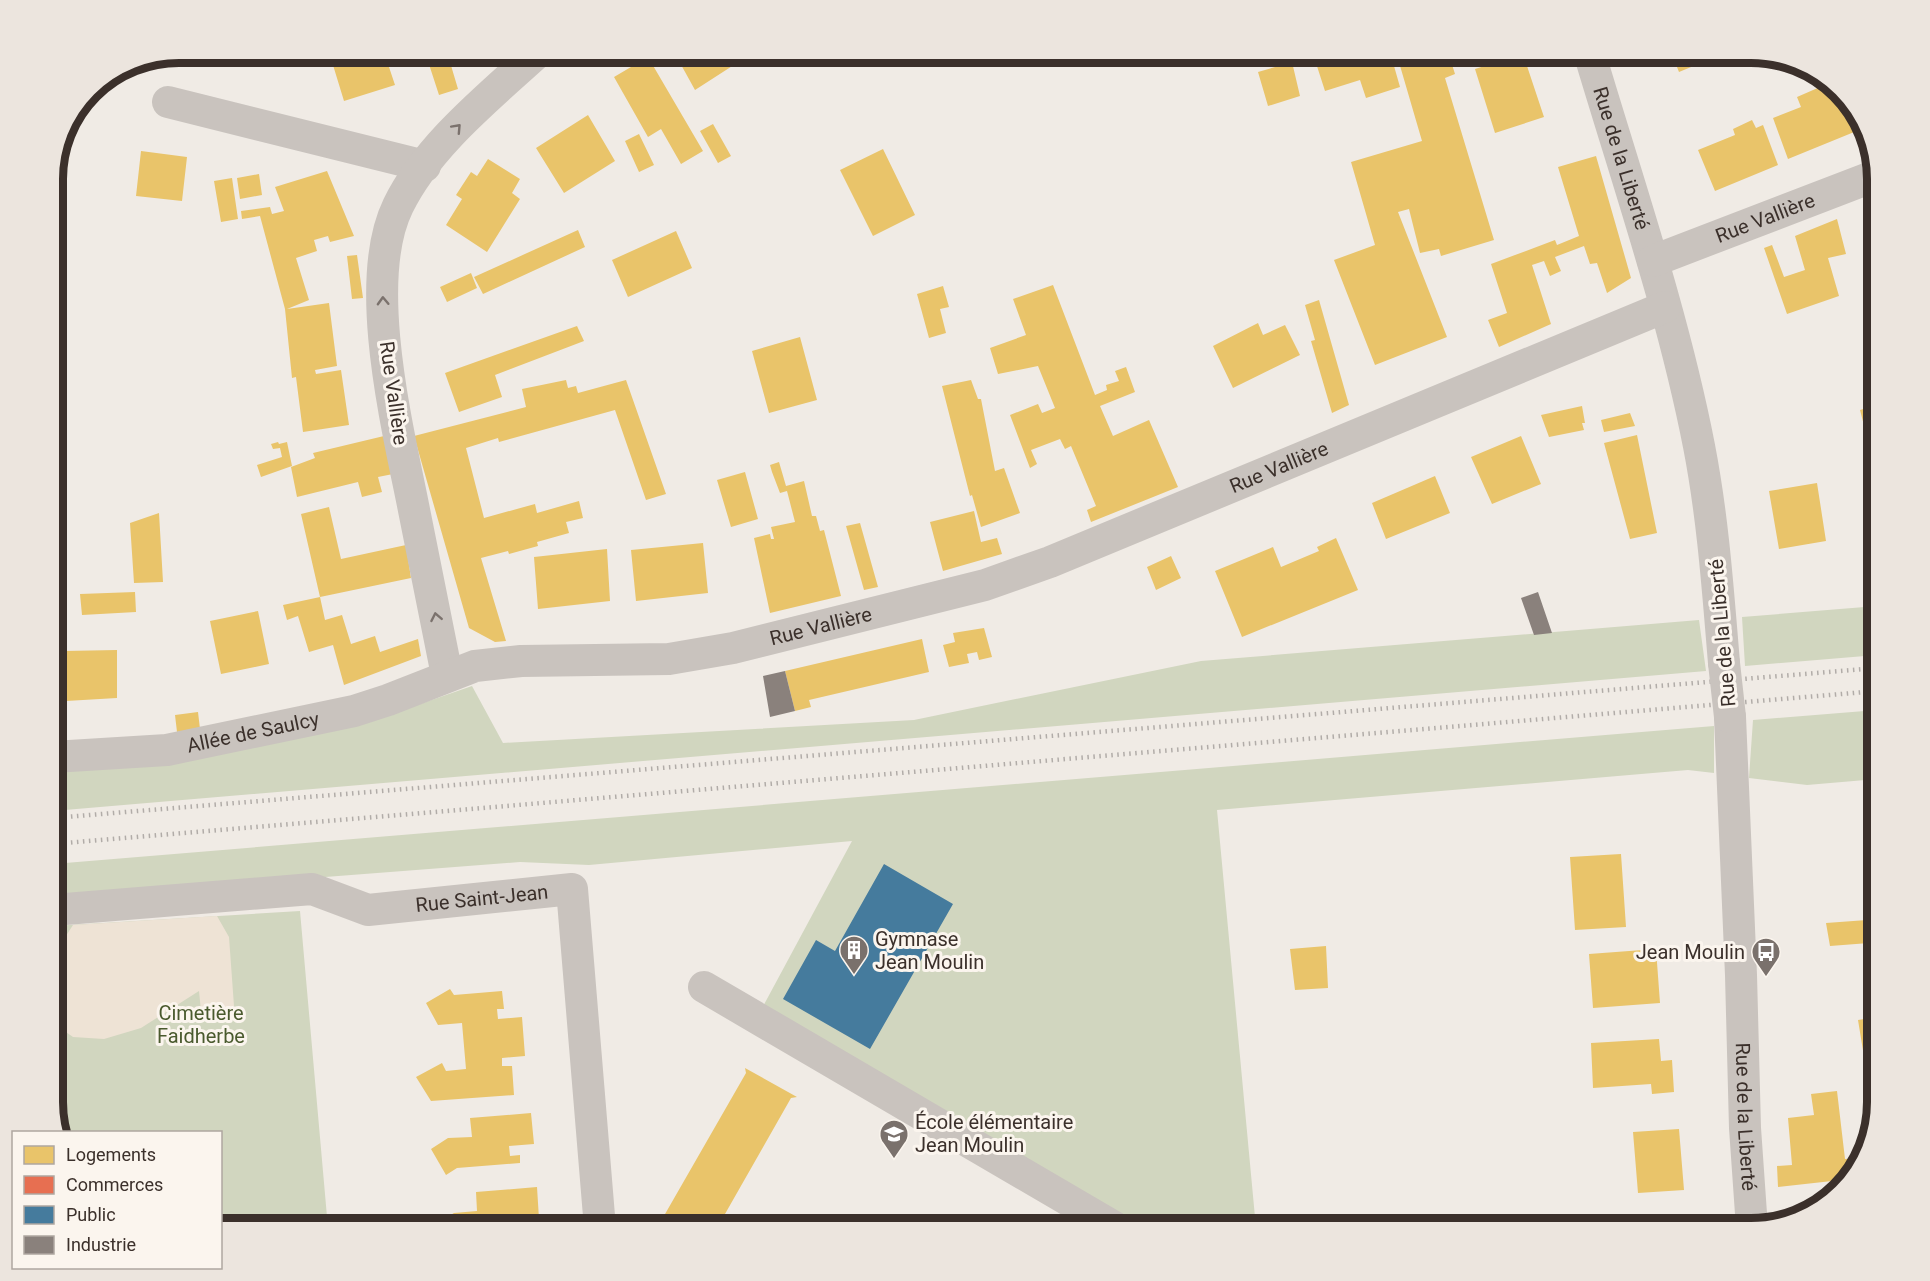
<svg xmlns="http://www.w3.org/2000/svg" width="1930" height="1281" viewBox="0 0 1930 1281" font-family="Roboto,sans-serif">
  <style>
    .green { fill: #d1d6bf }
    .plaza { fill: #eee3d5 }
    .homes { fill: #e9c46a }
    .shops { fill: #e76f51 }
    .public { fill: #457b9d }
    .industry { fill: #8a817c }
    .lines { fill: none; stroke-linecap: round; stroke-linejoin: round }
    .street { stroke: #c9c3be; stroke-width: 32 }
    .rail { stroke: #b1aca8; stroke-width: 4.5; stroke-dasharray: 1.5 4.5; stroke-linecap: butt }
    .street-bridge { stroke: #c9c3be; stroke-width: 32 }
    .oneway { stroke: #7b726d }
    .labels { text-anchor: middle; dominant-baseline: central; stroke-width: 6; stroke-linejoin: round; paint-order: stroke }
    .street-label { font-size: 20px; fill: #3b302b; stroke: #fbf5ee }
    .poi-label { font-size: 20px; fill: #3b302b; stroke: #fbf5ee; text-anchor: start }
    .park-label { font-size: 20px; fill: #4a5a2e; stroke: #fbf5ee }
    .rim { fill: none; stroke: #3b302b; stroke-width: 8 }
  </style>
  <rect width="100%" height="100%" fill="#f0ebe5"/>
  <path class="green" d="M1877,606V655L1745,666L1742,617Z
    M1699,620L1706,671L53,811V769L397,712L472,686L503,743L914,720L1201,661Z
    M1877,710V779L1807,785L1749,778L1753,720Z
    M1714,726V773L1688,770L1217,810L1256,1228H1139L761,1010L852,841L589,865L520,862L53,898V864Z
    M300,911L328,1228H221L220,1132H59L53,1110V926Z"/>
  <path class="plaza" d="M217,916L229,937L234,1006L201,1011L199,991L141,1028L104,1039L73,1037L53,1023V956L73,925Z"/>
  <path class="homes" d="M329,52H384L395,85L344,101Z
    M425,52H447L458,89L439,95Z
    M674,52H754L695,90Z
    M1341,52H1390L1400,87L1366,98L1360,80L1325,91L1315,60Z
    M1396,52H1425L1426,55L1448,52L1455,74L1445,78L1494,240L1441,256L1439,249L1420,253L1409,209L1398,212L1447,337L1375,365L1334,260L1375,245L1351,162L1422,141Z
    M1671,52H1716V53L1694,61L1696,65L1679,72Z
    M1523,54L1544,117L1495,133L1475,69Z
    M648,57L703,151L681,164L661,129L648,137L614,77Z
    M1292,62L1300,96L1268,106L1258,72Z
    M1832,85L1861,116L1864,128L1788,159L1773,118L1801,107L1797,97L1820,87L1821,90Z
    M588,115L615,161L564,193L536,148Z
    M1752,120L1756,128L1763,125L1778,165L1715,191L1698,150L1735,135L1733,129Z
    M713,124L731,156L718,163L700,131Z
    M639,134L654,165L639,172L625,141Z
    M883,149L915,215L873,236L840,170Z
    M141,151L187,157L182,201L136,196Z
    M1596,156L1631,278L1607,293L1597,263L1590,264L1584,246L1555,257L1561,271L1550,276L1544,261L1532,265L1551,324L1499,347L1488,320L1507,313L1491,264L1555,240L1557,245L1579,236L1558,167Z
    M488,159L520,179L512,193L520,199L487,252L446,225L462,199L456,195L471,172L477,176Z
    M327,171L354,236L330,242L328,236L314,240L317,251L296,258L309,300L287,309L329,303L337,366L315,370L316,374L341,370L349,425L303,432L296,377L292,378L285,309L260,216L242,219L241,211L270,207L272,214L284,211L275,187Z
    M259,174L262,195L240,199L237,178Z
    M232,178L238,219L221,222L214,181Z
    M1837,219L1846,254L1828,258L1839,296L1787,314L1764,248L1772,245L1784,277L1805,270L1795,236Z
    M578,230L585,247L483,294L474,277Z
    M676,231L692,268L628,297L612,260Z
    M357,255L363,298L352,299L347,256Z
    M471,273L477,288L447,302L440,287Z
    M1053,285L1095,395L1107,390L1106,385L1119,381L1115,371L1126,367L1135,392L1100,406L1113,436L1149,420L1178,487L1091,522L1087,510L1096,506L1071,446L1065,449L1060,439L1031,450L1037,464L1030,468L1010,415L1038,404L1042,413L1055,408L1038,366L998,374L990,348L1026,335L1013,299Z
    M943,286L949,307L940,309L946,333L929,338L917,294Z
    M1319,300L1349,405L1332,413L1311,341L1315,340L1305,305Z
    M1258,323L1263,335L1285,325L1300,355L1233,388L1213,346Z
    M577,326L584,341L495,375L502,397L459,412L445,373Z
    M800,337L817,400L769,413L752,351Z
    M566,380L568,388L576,386L578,393L626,380L666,494L646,500L615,410L499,442L498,438L466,448L484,518L535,504L537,513L579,501L583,518L566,522L569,533L537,542L538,546L509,554L508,551L481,558L506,641L495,642L469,628L414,436L526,407L522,389Z
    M971,380L978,399H981L995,471L1004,468L1020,513L981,527L972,495L970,496L942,386Z
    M1877,405V459L1873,460L1860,410Z
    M1582,406L1585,423H1582L1584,430L1549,437L1541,415Z
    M1630,413L1635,426L1604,432L1601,420Z
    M1637,435L1657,533L1630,539L1604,443Z
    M384,436L393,474L378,477L382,492L362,497L358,482L297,497L291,467L315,458L313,453Z
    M1521,436L1541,484L1492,504L1471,457Z
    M278,442L279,444L287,442L292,466L261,477L257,465L282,457L280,448L273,449L271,444Z
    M779,462L786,486L804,481L812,516H816L820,531L824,530L841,596L770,613L754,538L770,534L771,539H774L771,527L795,522L787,491L780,493L772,472L770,465Z
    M745,472L758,519L731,527L717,480Z
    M1435,476L1450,513L1386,539L1372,503Z
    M1817,483L1826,541L1779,549L1769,491Z
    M329,507L341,559L406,545L411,578L320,597L301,514Z
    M974,511L981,542L997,538L1002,554L943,571L930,522Z
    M159,513L163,582L134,583L130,523Z
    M860,523L878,587L864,590L846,526Z
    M1336,538L1358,590L1242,637L1215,571L1273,547L1281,567L1319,551L1317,547Z
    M703,543L708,593L636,601L631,550Z
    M607,549L610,601L538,609L534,557Z
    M1171,556L1181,578L1156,590L1147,567Z
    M135,592L136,612L82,615L80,594Z
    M320,597L325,620L342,615L351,644L375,636L380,652L418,639L421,656L344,685L333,645L309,652L298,616L287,620L283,605Z
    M258,611L269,664L221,674L210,621Z
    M984,628L992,657L979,660L977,652L967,654L969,663L949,667L943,645L955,642L953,633Z
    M922,639L929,672L809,700L811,707L795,711L785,671Z
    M117,650V698L66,701L64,651Z
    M198,712L200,729L177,732L175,715Z
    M1877,840V890H1874L1870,841Z
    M1621,854L1626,927L1575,930L1570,857Z
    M1867,920L1869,943L1830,946L1826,923Z
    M1326,946L1328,988L1295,990L1290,949Z
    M1656,949L1660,1003L1593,1008L1589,954Z
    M450,989L454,995L502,991L504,1009H497L498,1019L522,1017L525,1056L502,1058V1066H512L514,1095L431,1101L416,1077L442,1063L446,1071L466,1069L462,1023L438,1025L426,1003Z
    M1877,1017V1074L1867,1075L1858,1020Z
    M1659,1039L1661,1061L1672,1060L1674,1092L1652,1094L1651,1084L1593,1088L1591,1043Z
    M745,1068L797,1097L791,1098L717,1228H657L746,1073Z
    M1837,1091L1845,1159L1858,1158L1856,1172L1850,1179L1778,1187L1777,1166L1792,1165L1788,1118L1814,1115L1811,1094Z
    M531,1113L534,1144L509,1146L510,1156L520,1155V1163L457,1168L446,1175L431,1149L448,1138L472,1137L470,1118Z
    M1679,1129L1684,1190L1638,1193L1633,1132Z
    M537,1187L539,1219L515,1221L516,1228H439L436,1223L454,1213L477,1211L476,1192Z"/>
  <path class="shops" d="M53,624H63L66,697L53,698Z"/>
  <path class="public" d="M884,864L953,904L870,1049L783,999L816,940L835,951Z"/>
  <path class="industry" d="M1538,592L1552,633L1534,635L1521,598Z
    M785,671L795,711L770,717L763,676Z"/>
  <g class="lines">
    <g class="street">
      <path id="s1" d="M1589,52C1628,183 1673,313 1699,446C1713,518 1718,591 1724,663"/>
      <path d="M168,102L425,166"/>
      <path id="s2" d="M1653,261L1877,175"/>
      <path d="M447,675C436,620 425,565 414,510C398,429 361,282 398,206C427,146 490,96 538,52"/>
      <path id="s3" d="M1730,717L1741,975L1745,1128L1752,1228"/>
      <path id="s4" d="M53,757L167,750L354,711L388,700L475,666L521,661L669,659L733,648L985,585L1050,562L1665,307"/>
      <path id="s5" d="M53,910L312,889L368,910L572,889L600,1228"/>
      <path d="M704,987L1116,1228"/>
    </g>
    <path class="rail" d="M53,818L1877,668
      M53,844L1877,691"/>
    <path class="street-bridge" d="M1724,663L1730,717"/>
  </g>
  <defs><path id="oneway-chevron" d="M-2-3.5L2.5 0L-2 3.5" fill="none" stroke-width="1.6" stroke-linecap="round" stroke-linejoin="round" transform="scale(1.5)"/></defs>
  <g class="oneway">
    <use href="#oneway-chevron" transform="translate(457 128) rotate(-47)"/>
    <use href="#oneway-chevron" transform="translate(383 301) rotate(-92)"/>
    <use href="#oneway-chevron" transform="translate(436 617) rotate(-101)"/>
  </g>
  <defs>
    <g id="building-pin" transform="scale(1.5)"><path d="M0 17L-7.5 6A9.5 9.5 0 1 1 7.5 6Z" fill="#7a716c" stroke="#fbf5ee"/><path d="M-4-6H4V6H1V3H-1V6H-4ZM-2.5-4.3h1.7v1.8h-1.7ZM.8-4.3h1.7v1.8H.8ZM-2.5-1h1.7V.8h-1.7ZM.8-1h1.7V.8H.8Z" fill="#fff"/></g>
    <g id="bus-pin" transform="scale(1.5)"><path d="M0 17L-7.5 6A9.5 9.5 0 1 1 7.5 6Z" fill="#7a716c" stroke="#fbf5ee"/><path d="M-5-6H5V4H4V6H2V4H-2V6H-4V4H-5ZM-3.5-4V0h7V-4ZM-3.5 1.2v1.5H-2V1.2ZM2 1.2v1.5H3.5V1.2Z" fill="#fff"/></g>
    <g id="school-pin" transform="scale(1.5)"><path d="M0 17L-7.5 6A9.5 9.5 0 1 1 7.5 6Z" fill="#7a716c" stroke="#fbf5ee"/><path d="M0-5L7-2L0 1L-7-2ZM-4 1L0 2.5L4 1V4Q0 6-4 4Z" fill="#fff"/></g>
  </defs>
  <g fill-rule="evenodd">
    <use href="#building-pin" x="854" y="950"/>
    <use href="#bus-pin" x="1766" y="952"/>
    <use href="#school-pin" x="894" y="1134"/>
  </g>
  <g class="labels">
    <g class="street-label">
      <text stroke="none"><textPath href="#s1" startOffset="111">Rue de la Liberté</textPath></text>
      <text stroke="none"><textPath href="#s2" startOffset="120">Rue Vallière</textPath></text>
      <text transform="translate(394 393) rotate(82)">Rue Vallière</text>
      <text stroke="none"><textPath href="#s4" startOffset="1270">Rue Vallière</textPath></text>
      <text stroke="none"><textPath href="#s4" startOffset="784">Rue Vallière</textPath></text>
      <text transform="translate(1722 633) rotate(-95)">Rue de la Liberté</text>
      <text stroke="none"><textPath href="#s4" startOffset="202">Allée de Saulcy</textPath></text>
      <text stroke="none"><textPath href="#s5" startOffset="434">Rue Saint-Jean</textPath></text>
      <text stroke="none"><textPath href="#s3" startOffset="400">Rue de la Liberté</textPath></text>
    </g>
    <g class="poi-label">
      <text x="875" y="939">Gymnase<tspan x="875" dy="23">Jean Moulin</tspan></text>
      <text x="1745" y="952" text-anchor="end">Jean Moulin</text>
      <text x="915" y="1122">École élémentaire<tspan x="915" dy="23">Jean Moulin</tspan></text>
    </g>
    <g class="park-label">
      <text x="201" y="1013">Cimetière<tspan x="201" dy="23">Faidherbe</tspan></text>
    </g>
  </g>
  <path d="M0 0H1930V1281H0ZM179 63H1751A116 116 0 0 1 1867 179V1102A116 116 0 0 1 1751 1218H179A116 116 0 0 1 63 1102V179A116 116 0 0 1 179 63Z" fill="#ece5de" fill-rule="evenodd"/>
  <path class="rim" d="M179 63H1751A116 116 0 0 1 1867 179V1102A116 116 0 0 1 1751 1218H179A116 116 0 0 1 63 1102V179A116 116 0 0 1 179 63Z"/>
  <rect x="12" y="1131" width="210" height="138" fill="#fbf5ee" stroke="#aea6a0" stroke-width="1.5"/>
  <rect x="24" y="1146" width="30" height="18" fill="#e9c46a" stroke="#aea6a0" stroke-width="1.5"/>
  <text x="66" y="1161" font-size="18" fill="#3b302b">Logements</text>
  <rect x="24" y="1176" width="30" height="18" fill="#e76f51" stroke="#aea6a0" stroke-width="1.5"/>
  <text x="66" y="1191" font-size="18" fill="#3b302b">Commerces</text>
  <rect x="24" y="1206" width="30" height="18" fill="#457b9d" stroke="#aea6a0" stroke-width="1.5"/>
  <text x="66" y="1221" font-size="18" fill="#3b302b">Public</text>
  <rect x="24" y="1236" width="30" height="18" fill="#8a817c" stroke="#aea6a0" stroke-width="1.5"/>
  <text x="66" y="1251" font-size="18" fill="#3b302b">Industrie</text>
</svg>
